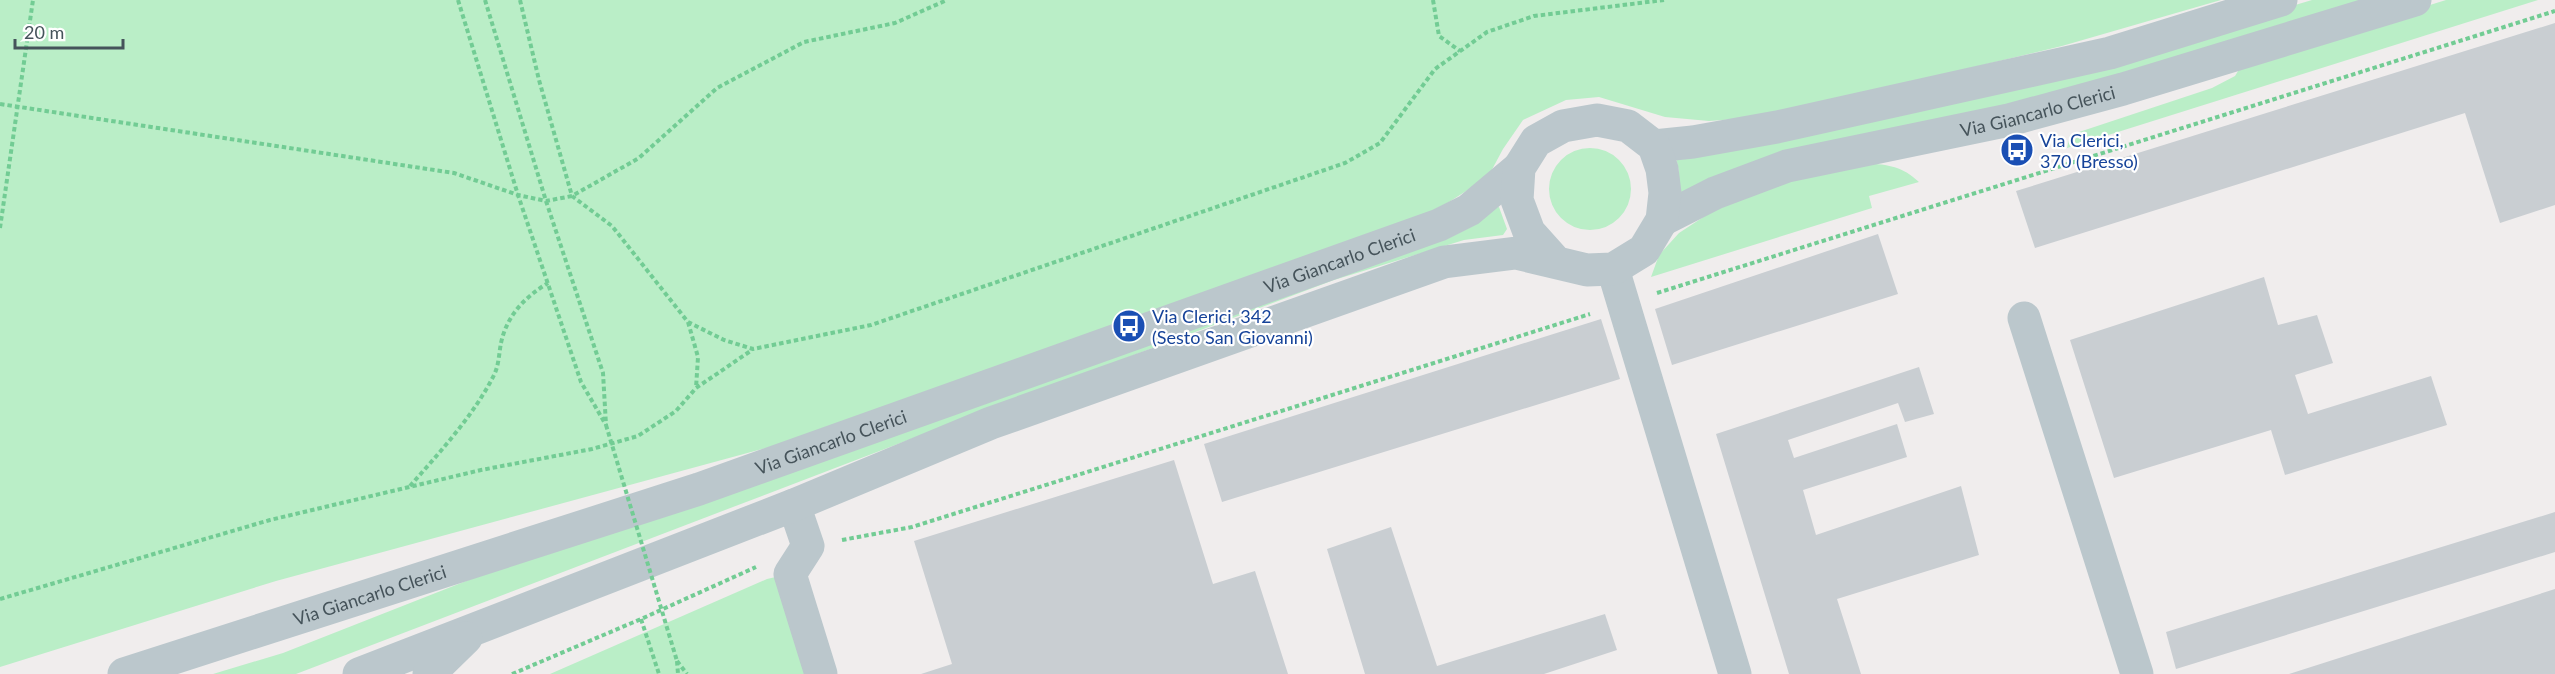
<svg xmlns="http://www.w3.org/2000/svg" width="2555" height="674" viewBox="0 0 2555 674" font-family="Lato,sans-serif">
  <style>
    .green { fill: #baeec7 }
    .building { fill: #c9ced2 }
    .lines { fill: none; stroke-linecap: round; stroke-linejoin: round }
    .path { stroke: #72cc94; stroke-width: 4; stroke-dasharray: 4.5 3; stroke-linecap: butt }
    .minor { stroke: #bbc7cc; stroke-width: 33 }
    .path-bridge { stroke: #72cc94; stroke-width: 4; stroke-dasharray: 4.5 3; stroke-linecap: butt }
    .labels { text-anchor: middle; dominant-baseline: central; stroke-width: 4.5; stroke-linejoin: round; paint-order: stroke }
    .street-label { font-size: 18px; fill: #45535a; stroke: #fff }
    .transit-label { font-size: 18px; fill: #164399; stroke: #fff; text-anchor: start }
  </style>
  <rect width="100%" height="100%" fill="#f0eded"/>
  <path class="green" d="M0,0H2221L2062,46L1764,117L1709,121L1665,117L1599,97L1566,100L1523,120L1503,149L1488,177L1435,211L781,444L276,581L0,667Z
    M2312,0H2364L2063,91L1677,194L1679,172L1675,152L2173,42Z
    M2446,0H2538L2067,148L2070,135L2212,88L2235,76L2243,63Z
    M1549 189a41 41 0 1 1 82 0a41 41 0 1 1-82 0Z
    M1866,163C1889,165 1902,166 1919,182L1869,196L1872,208L1651,277L1659,255L1679,233L1711,212L1794,177Z
    M1499,207L1507,229L1503,235L1464,240L1334,280L958,421L296,674H213L283,653L512,563L1489,208Z
    M802,571L835,674H550L767,579Z"/>
  <path class="building" d="M2555,23V205L2500,223L2465,113L2035,248L2016,191Z
    M1878,234L1898,294L1672,365L1655,309Z
    M2264,277L2278,325L2317,315L2333,363L2295,375L2308,414L2431,376L2447,425L2285,475L2271,430L2114,478L2070,340Z
    M1601,319L1620,379L1222,502L1204,444Z
    M1919,367L1934,414L1905,422L1898,403L1788,440L1794,458L1897,424L1907,457L1803,490L1816,535L1961,486L1979,555L1837,599L1861,674H1789L1716,434Z
    M1174,460L1213,584L1255,571L1288,674H921L952,664L914,541Z
    M2555,512V552L2176,669L2166,632Z
    M1391,527L1437,666L1605,614L1617,650L1544,674H1365L1327,549Z
    M2555,589V674H2289Z"/>
  <g class="lines">
    <path class="path" d="M458,0L518,195L581,382L606,425
      M485,0L546,201L603,373L606,425
      M520,0L539,80L572,196L612,226L688,322L724,340L753,349L871,325L1345,163L1380,143L1435,69L1487,32L1534,16L1664,0
      M1433,0L1439,36L1460,51
      M0,104L454,173L518,195L546,201L572,196L639,158L717,88L804,42L895,23L947,0
      M0,228L33,0
      M1657,293L2555,11
      M688,322L698,357L696,388
      M410,486C440,452 474,415 494,375C499,365 499,353 501,343C507,315 525,297 548,283
      M842,540L912,527L1590,314
      M0,599L270,520L481,470L592,449L638,436L676,411L696,388L752,350
      M641,619L659,674
      M677,661L687,674
      M677,661L678,674
      M512,674L641,619L756,567"/>
    <g class="minor">
      <path d="M1654,146L1693,142L1777,127L2110,53L2281,0"/>
      <path id="s1" d="M1662,220L1715,193L1787,166L2009,120L2123,89L2415,0"/>
      <path d="M1613,269L1735,674"/>
      <path d="M2024,318L2137,674"/>
      <path d="M794,505L808,546L790,574L821,674"/>
      <path id="s2" d="M124,674L699,489L1439,225L1469,210L1519,168"/>
      <path d="M359,674L794,505L991,423L1444,262L1516,253L1587,270L1613,269L1644,250L1662,220L1665,193L1662,169L1654,146L1628,126L1597,120L1563,126L1536,141L1519,168L1517,200L1529,232L1555,261"/>
      <path d="M429,674L466,638"/>
    </g>
    <path class="path-bridge" d="M606,425L677,661"/>
  </g>
  <defs>
    <g id="bus-disc" transform="scale(1.725)"><circle r="9.5" fill="#1a4fb4" stroke="#fff"/><path d="M-5-6H5V4H4V6H2V4H-2V6H-4V4H-5ZM-3.5-4V0h7V-4ZM-3.5 1.2v1.5H-2V1.2ZM2 1.2v1.5H3.5V1.2Z" fill="#fff"/></g>
  </defs>
  <g fill-rule="evenodd">
    <use href="#bus-disc" x="2017" y="150"/>
    <use href="#bus-disc" x="1129" y="326"/>
  </g>
  <g class="labels">
    <g class="street-label">
      <text stroke="none"><textPath href="#s1" startOffset="393">Via Giancarlo Clerici</textPath></text>
      <text stroke="none"><textPath href="#s2" startOffset="1284">Via Giancarlo Clerici</textPath></text>
      <text stroke="none"><textPath href="#s2" startOffset="744">Via Giancarlo Clerici</textPath></text>
      <text stroke="none"><textPath href="#s2" startOffset="258">Via Giancarlo Clerici</textPath></text>
    </g>
    <g class="transit-label">
      <text x="2040" y="140">Via Clerici,<tspan x="2040" dy="21">370 (Bresso)</tspan></text>
      <text x="1152" y="316">Via Clerici, 342<tspan x="1152" dy="21">(Sesto San Giovanni)</tspan></text>
    </g>
  </g>
  <path d="M15 39v9h108v-9" fill="none" stroke="#45535a" stroke-width="3"/>
  <text x="24" y="39" font-size="18" fill="#45535a" stroke="#ffffff" stroke-width="4.5" paint-order="stroke">20 m</text>
</svg>
